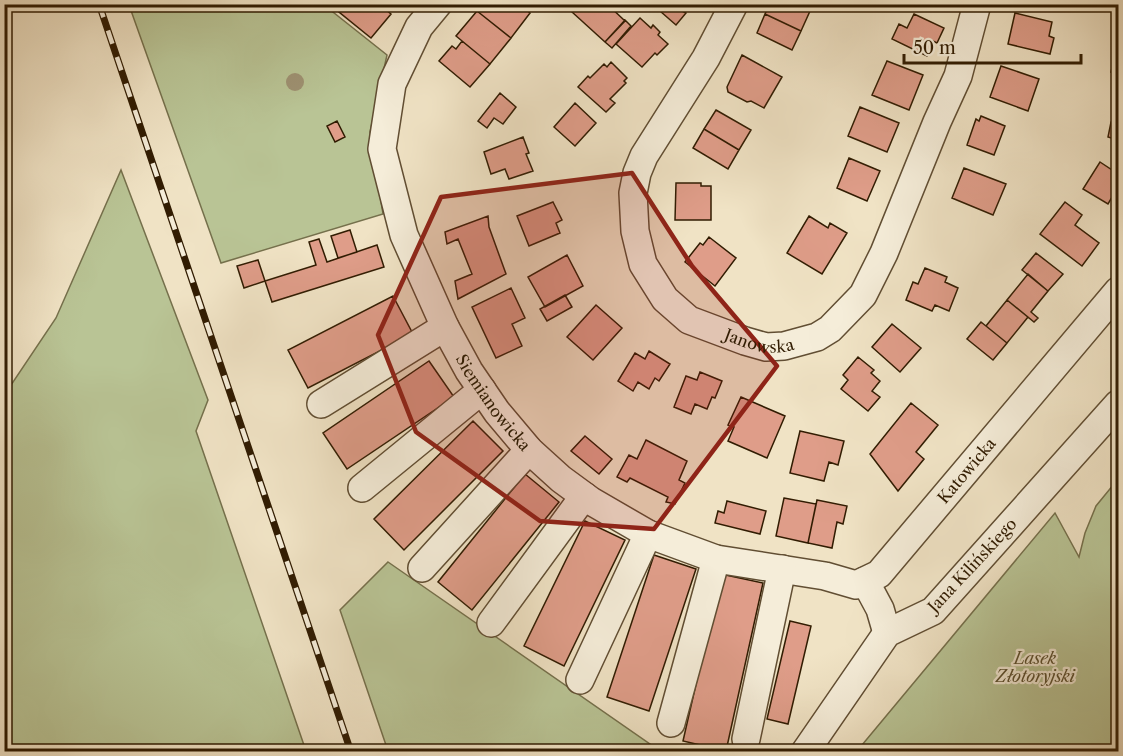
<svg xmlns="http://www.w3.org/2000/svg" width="1123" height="756" viewBox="0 0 1123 756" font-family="'Libre Caslon Text',serif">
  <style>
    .green { fill: #b9c495; stroke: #75704c; stroke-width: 1.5 }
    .building { fill: #df9d89; stroke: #311c02; stroke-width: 1.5 }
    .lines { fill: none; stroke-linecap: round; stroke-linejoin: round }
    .minor-casing { stroke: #614e33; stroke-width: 30 }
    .minor { stroke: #f5edd9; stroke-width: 27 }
    .rail-casing { stroke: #311c02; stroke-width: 7 }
    .rail { stroke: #f5edd9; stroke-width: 4.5; stroke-dasharray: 14; stroke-linecap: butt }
    .tree { fill: #9e9172 }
    .marked { fill: #8f2418; fill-opacity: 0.2; stroke: #8f2418; stroke-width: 4.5; stroke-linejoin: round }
    .labels { text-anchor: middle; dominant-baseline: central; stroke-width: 4.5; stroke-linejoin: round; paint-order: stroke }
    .street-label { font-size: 16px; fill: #311c02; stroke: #f5edd9 }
    .park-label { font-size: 16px; font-style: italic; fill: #5a4e2e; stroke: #f5edd9 }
  </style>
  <rect width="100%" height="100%" fill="#f0e3c5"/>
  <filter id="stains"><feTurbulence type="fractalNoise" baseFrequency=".00333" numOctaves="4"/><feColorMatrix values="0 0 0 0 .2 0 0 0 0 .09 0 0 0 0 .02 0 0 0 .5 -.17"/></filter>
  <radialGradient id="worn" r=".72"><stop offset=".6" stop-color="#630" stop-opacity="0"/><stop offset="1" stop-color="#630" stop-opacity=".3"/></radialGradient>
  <path class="green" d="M129,5H324L387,55L370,132L383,214L221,263Z
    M121,170L208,400L196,431L306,751H5V394L56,318Z
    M1118,479V751H857L1055,513L1079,557L1085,533L1096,506Z
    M388,562L653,746L664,751H388L340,610Z"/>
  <path class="building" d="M345,4H379L391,14L371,38L339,12Z
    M483,4H520L530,13L511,38L477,11Z
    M579,4H607L625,21L605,42L572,12Z
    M652,4H693L690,9L687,6L682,11L686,13L676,25Z
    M770,4H797L810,11L801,31L765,14Z
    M477,11L511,38L490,64L456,36Z
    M1015,13L1052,22L1049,36L1054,38L1050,54L1008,44Z
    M765,14L801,31L792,50L757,33Z
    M914,14L944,28L937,43L933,41L927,56L892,39L899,24L907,28Z
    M640,18L651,28L653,25L660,32L658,35L668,44L657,55L655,53L642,67L616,44Z
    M625,20L631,26L612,48L605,42Z
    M462,41L490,64L470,87L439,61L452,46L456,49Z
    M1116,49L1118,50V73L1111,72Z
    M742,55L782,77L764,108L751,101L747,102L728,92L727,87Z
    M887,61L923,75L909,110L872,95Z
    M611,62L627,78L624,81L626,83L610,99L615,103L606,112L578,87L588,76L590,78L604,64L607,67Z
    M1001,66L1039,79L1028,111L990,97Z
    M500,93L516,107L503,124L494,118L487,128L478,121Z
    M575,103L596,123L575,146L554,127Z
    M860,107L899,123L887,152L848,136Z
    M716,110L751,130L739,150L704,129Z
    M1118,115V140L1108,137L1111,122L1117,123Z
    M981,116L1005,126L994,155L967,145L976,119L979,121Z
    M337,121L345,137L335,142L327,126Z
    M704,129L739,150L728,169L693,148Z
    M523,137L529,153L526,154L533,171L509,179L505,169L491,174L484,152Z
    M849,158L880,171L867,201L837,188Z
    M1100,162L1118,174V187L1108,204L1083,189Z
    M964,168L1006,184L993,215L952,198Z
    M676,183H701V186H711V220H675Z
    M553,202L562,220L556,223L560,233L529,246L517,216Z
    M1065,202L1082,215L1075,225L1099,243L1082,266L1040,234Z
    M488,216L489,227L506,274L458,299L455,281L472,274L458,239L447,244L445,232Z
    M809,216L828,228L830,223L847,233L822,274L787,253Z
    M350,230L357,252L338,258L331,236Z
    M709,237L736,258L715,286L685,262L700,243L703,245Z
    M319,239L327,262L377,245L384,267L272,302L265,281L316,265L309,242Z
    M1036,253L1063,274L1048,291L1022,270Z
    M567,255L583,286L545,307L528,277Z
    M258,260L265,281L244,288L237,266Z
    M925,268L947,277L945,282L958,288L949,311L935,305L932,311L906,300L913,282L918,284Z
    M1028,274L1048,291L1031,312L1038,318L1034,322L1007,300Z
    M511,288L525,318L512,324L522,346L496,358L472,307Z
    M565,295L572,307L547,321L540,309Z
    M393,296L413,334L308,388L288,350Z
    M1007,300L1028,317L1007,343L986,326Z
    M596,305L622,328L593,360L567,337Z
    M981,322L1007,343L993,360L967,339Z
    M892,324L921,348L900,372L872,347Z
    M649,351L670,364L659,381L655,378L649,389L638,382L633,391L618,381L635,353L645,359Z
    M858,357L874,370L871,373L880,381L872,391L880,397L868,411L841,389L848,380L843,375Z
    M429,361L454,397L347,469L323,433Z
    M700,372L722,381L715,398L712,397L707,409L695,404L691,414L674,407L686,376L697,380Z
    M741,397L785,416L767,458L728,441L734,427L728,425Z
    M911,403L938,425L916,452L924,459L898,491L870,454Z
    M473,421L503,451L404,550L374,519Z
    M800,431L844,441L838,465L829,462L824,481L790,473Z
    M585,436L612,459L599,474L571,451Z
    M646,440L687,461L679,480L685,483L675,504L666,502L668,497L630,478L627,482L617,477L629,455L637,459Z
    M525,474L559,502L472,610L438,582Z
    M784,498L816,504L808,543L776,536Z
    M817,500L847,506L843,524L837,522L832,548L808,543Z
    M727,501L766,511L760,534L715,523L718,511L724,513Z
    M585,521L625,540L564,666L524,646Z
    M654,555L696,569L649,711L607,697Z
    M721,574L763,583L726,751L683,741Z
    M790,621L811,626L788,724L767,719Z"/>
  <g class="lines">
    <g class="minor-casing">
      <g id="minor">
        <path id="s1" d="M438,4L419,27L392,84L382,149L404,235L445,327L469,371L497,412L529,450L561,479L591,501L648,534L716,559L825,576L856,585L879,574L1118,291"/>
        <path id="s2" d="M734,4L706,58L644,156L637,173L633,193L635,231L643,264L665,299L689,320L745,341L766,347L784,346L817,337L830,329L863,295L884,253L937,122L958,76L977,4"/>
        <path d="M321,404L445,327"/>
        <path d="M362,488L482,390"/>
        <path d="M422,568L529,450"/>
        <path d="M865,581L880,609L887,633"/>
        <path d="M491,623L584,496"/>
        <path d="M580,680L648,534"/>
        <path d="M671,723L716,559"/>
        <path d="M746,739L782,569"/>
        <path d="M805,752L887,633L933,611L1118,404"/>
      </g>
    </g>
    <use href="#minor" class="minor"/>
    <g class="rail-casing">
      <path id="rail" d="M99,4L351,752"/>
    </g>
    <use href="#rail" class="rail"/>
  </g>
  <circle class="tree" cx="295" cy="82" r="9"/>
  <path class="marked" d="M632,173L692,266L777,366L654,529L540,521L416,432L378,335L441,197Z"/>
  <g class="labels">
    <g class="street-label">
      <text stroke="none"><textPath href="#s2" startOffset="435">Janowska</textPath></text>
      <text stroke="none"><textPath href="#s1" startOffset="438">Siemianowicka</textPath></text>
      <text stroke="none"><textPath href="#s1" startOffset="1020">Katowicka</textPath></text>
      <text transform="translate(972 565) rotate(-47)">Jana Kilińskiego</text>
    </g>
    <g class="park-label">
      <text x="1035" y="658">Lasek<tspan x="1035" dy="18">Złotoryjski</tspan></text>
    </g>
  </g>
  <rect width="1123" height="756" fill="none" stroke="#f0e3c5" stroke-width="24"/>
  <rect x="6" y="6" width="1111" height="744" fill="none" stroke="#311c02" stroke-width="3"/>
  <rect x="12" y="12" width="1099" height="732" fill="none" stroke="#311c02" stroke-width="1.5"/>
  <path d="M904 54v9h177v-9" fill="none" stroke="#311c02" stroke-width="3"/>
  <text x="913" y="54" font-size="18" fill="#311c02" stroke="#f5edd9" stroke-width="4.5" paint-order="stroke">50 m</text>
  <rect width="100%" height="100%" filter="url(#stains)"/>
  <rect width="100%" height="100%" fill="url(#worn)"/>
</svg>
